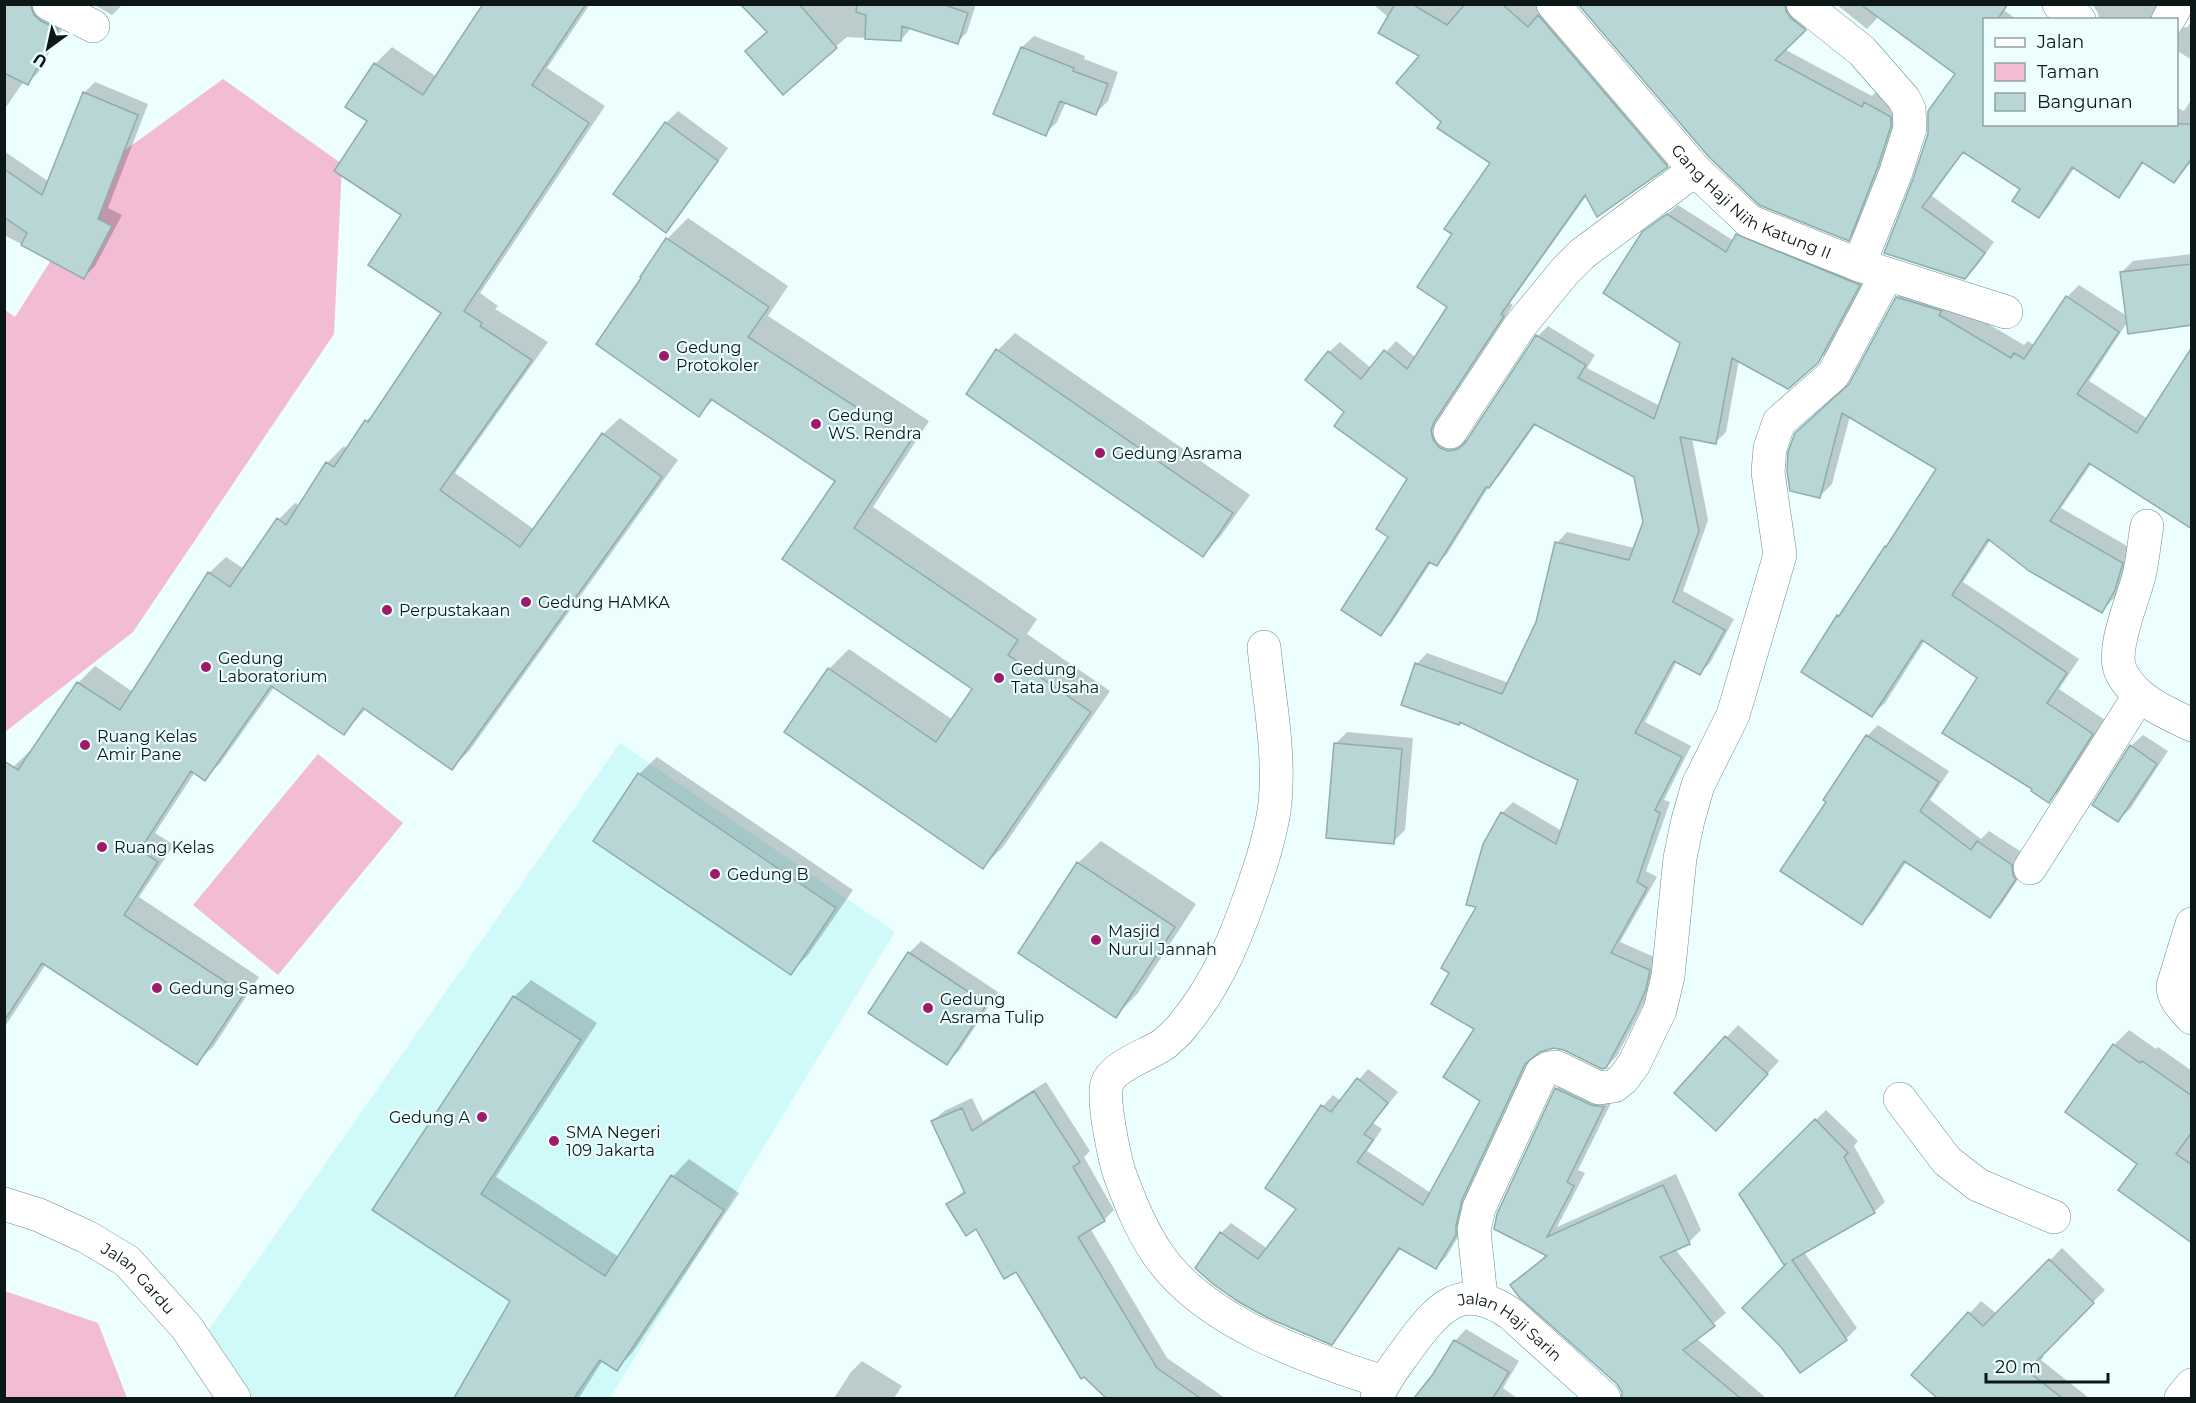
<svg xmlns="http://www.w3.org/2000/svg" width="2196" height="1403" viewBox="0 0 2196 1403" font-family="Montserrat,sans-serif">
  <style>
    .built { fill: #d0f9f9 }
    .green { fill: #f2bcd5 }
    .shadow { fill: #0003 }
    .building { fill: #b8d6d6; stroke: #90adad; stroke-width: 1.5 }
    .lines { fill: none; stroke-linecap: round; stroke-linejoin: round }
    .street-casing { stroke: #708d8d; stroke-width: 34 }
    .primary-casing { stroke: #708d8d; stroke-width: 34 }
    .street { stroke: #fff; stroke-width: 33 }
    .primary { stroke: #fff; stroke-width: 33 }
    .poi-dot { fill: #9e1a6b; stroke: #ecfefe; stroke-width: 2 }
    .labels { text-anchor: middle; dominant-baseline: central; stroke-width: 4.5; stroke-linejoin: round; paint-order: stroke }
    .street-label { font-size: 16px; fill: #0c1717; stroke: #ecfefe }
    .poi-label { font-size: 16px; fill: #0c1717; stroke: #ecfefe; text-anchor: start }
  </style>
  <rect width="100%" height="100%" fill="#ecfefe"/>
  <path class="built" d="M620,743L895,932L610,1398H212L194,1351Z"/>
  <path class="green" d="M223,79L342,164L334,334L133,632L5,732V310L15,317L117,156Z
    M318,754L403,823L278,975L193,905Z
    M5,1291L98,1323L127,1398H5Z"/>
  <path class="shadow" d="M16,4H45L68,18L38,73L27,83L24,81L4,110V11Z
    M93,4H123L112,15Z
    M485,4H590L547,68L605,106L480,293L498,306L495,309L548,342L455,473L535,530L603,434L620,418L678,460L469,751L452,768L366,709L344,733L275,686L221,762L205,779L195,772L155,833L174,845L139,897L259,977L213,1047L196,1063L46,964L4,1028V781L13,767L30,751L32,752L78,683L95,666L133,692L209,573L226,557L244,569L279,519L295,503L300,506L327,463L344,446L348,449L366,421L380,408L443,312L403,215L369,121L375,64L392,47L437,77Z
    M742,4H976L967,32L958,42L911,28L901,40L847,37L783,92L768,32Z
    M1373,4H1548L1677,155L1667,166L1587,195L1510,303L1513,305L1444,410L1441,420L1461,441L1470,439L1538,336L1548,326L1595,355L1587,368L1660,406L1682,342L1644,233L1678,205L1734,241L1747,224L1869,274L1828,351L1817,362L1739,360L1726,432L1716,442L1692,438L1708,520L1683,591L1734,619L1710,663L1700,673L1677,661L1645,722L1691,746L1664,800L1670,802L1646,871L1657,877L1620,942L1659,959L1646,1000L1617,1056L1606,1067L1565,1049L1554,1047L1539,1050L1534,1054L1472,1188L1466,1224L1446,1257L1436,1268L1401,1248L1342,1332L1331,1343L1221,1233L1231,1223L1268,1249L1298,1208L1267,1187L1323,1106L1333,1095L1341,1101L1368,1069L1398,1092L1373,1123L1382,1129L1367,1151L1431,1193L1482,1100L1476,1029L1451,972L1478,906L1502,813L1513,802L1562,831L1580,779L1417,664L1427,653L1509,683L1538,622L1557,543L1567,532L1635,548L1644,523L1635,476L1536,424L1499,476L1489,486L1447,554L1437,564L1432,561L1391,624L1381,634L1390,536L1409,479L1346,411L1329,352L1340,342L1371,368L1396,341L1416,358L1450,306L1454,234L1492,162L1443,122L1422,56L1389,18Z
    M1580,4H1799L1815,19L1784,49L1872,96L1876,92L1901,106V114L1859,228L1848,239Z
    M1836,4H1996L2017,20H1984V124H2176V107L2184,111L2192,99V161L2174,182L2144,162L2129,185L2119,196L2075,167L2049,206L2039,217L2022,189L1964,151L1932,196L1994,242L1976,267L1965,278L1886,252L1957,73L1879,16L1867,29Z
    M2092,4H2160L2163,20H2099L2098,13Z
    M2192,20V60L2176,50V28L2188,27Z
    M1034,36L1085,56L1084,59L1118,72L1108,101L1096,113L1066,102L1057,122L1045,134L995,114L1022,47Z
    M95,82L148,104L108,208L122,215L95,266L84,277L4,235V151L49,182L84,93Z
    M678,111L728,148L677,219L665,231L666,123Z
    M688,218L788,286L768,316L929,421L873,507L1037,619L1027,634L1110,691L1003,847L983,867L829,669L849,649L953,720L974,689L784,558L837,480L714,399L699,415L642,277L667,239Z
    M2192,254V322L2122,272L2133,261Z
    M1910,285L1951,302L2024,345L2028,341L2035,346L2067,297L2079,285L2130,318L2089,381L2148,419L2192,527L2092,463L2061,508L2134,550L2127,576L2114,598L2102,611L1991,539L1963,582L2079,659L2059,689L2105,720L2061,789L2049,801L1980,677L1925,640L1885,703L1872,715L1839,616L1845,609L1886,547L1892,541L1938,468L1850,416L1832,484L1819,497L1791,489L1897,297Z
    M1015,333L1250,495L1220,537L1203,555L998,350Z
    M1878,725L1949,771L1930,800L1981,839L1989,831L2023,853L2026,867L2001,905L1990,916L1907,861L1873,912L1862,923L1828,802L1867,736Z
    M1347,732L1413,738L1405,830L1393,842L1335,744Z
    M2143,735L2168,751L2130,809L2118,820L2131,746Z
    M657,757L853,890L808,955L791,973L639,774Z
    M1101,841L1196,904L1138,993L1116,1016L1078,863Z
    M921,941L998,992L959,1051L947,1063L909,953Z
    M531,980L597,1023L496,1177L619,1257L673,1176L689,1159L739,1193L633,1352L617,1369L603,1360L579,1398H456L512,1300L374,1209L514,997Z
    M1738,1025L1779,1061L1728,1117L1676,1093Z
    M2129,1030L2156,1049L2158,1047L2192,1071V1242L2114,1045Z
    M1569,1076L1615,1095L1578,1170L1585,1173L1557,1227L1676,1174L1701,1230L1689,1242L1675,1249L1726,1313L1696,1338L1766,1398H1624L1623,1392L1618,1383L1512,1285L1547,1254L1498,1215L1557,1088Z
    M1046,1082L1090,1151L1084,1157L1114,1210L1104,1220L1090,1228L1167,1358L1225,1398H1108L1084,1375L1016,1270L977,1227L948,1204L965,1190L933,1121L944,1111L972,1098L983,1121Z
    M1826,1110L1858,1141L1854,1146L1885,1202L1874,1212L1804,1252L1857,1328L1846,1339L1782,1346L1744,1308L1793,1259L1741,1194Z
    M2062,1248L2105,1290L2041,1355L2044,1357L2041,1360L2089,1398H1939L1913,1375L1981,1301L1997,1314Z
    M1466,1329L1519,1361L1503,1388L1517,1398H1415L1434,1375L1455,1341Z
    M862,1361L902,1386L894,1398H834L851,1372Z"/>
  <path class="building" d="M4,4H30L34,15L41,21L58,29L28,85L4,73Z
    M483,4H586L532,85L589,123L464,311L482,323L480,326L532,360L440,490L520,547L602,433L662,477L452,770L363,708L344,735L271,686L205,781L191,771L140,850L158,862L124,915L244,994L197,1065L42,963L4,1021V761L18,770L77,682L120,710L208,572L230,587L277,518L286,525L326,462L334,467L365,420L368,422L441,313L368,265L401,215L334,171L367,121L345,107L374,63L423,95Z
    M740,4H799L837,48L783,95L745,51L767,32Z
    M857,4H942L968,13L958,44L902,26L901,41L865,39L866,15L856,12Z
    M1395,4H1412L1447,25L1465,4H1502L1528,27L1538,15L1668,167L1597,217L1585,195L1501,314L1504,316L1434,422L1431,430L1433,440L1440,448L1448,451L1458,449L1465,443L1536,335L1586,365L1578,378L1654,419L1680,343L1603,293L1642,232L1667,214L1726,252L1736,234L1860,285L1818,363L1788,389L1732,358L1716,444L1680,437L1699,531L1673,602L1725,630L1700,675L1674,661L1635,733L1682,757L1655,810L1660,813L1637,882L1647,888L1611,953L1650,970L1646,989L1636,1012L1606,1068L1602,1069L1564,1050L1554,1048L1540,1052L1525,1064L1462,1200L1456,1226V1235L1436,1269L1399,1248L1332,1345L1268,1318L1239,1302L1213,1284L1195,1268L1220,1232L1258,1259L1296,1209L1265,1188L1321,1105L1331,1112L1357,1078L1388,1103L1364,1134L1373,1140L1357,1162L1423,1205L1480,1101L1443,1077L1474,1029L1431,1004L1449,973L1441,968L1476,907L1466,905L1483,844L1501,812L1556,844L1578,780L1460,722L1459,725L1401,705L1415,663L1502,694L1536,622L1555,542L1629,560L1643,522L1634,477L1534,424L1489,488L1486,487L1437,566L1429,562L1381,636L1341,610L1388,537L1376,529L1407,479L1334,426L1344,412L1305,380L1328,351L1361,379L1384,350L1407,369L1447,307L1417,287L1452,234L1444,229L1490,163L1437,128L1441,122L1396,83L1419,56L1378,33Z
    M1578,4H1785L1786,11L1791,18L1806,30L1775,60L1862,107L1864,102L1891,117V126L1878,166L1849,241L1759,205L1709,157Z
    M1860,4H2008L1997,20H1984V124H2192V158L2174,183L2142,162L2119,198L2072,167L2039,218L2012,201L2020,189L1963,152L1922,207L1985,253L1965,279L1884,253L1913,179L1928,134V111L1955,74Z
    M1021,47L1074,68L1073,71L1108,84L1096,115L1060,101L1046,136L993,114Z
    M83,92L138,115L98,219L112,226L84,279L21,245L27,233L4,217V169L42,195Z
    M665,122L718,161L666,233L613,194Z
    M666,238L769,307L748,337L910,442L854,528L1018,640L1008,655L1091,712L983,869L784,732L828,668L936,742L972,689L782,559L835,481L711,399L699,417L596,344L641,278L640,277Z
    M2192,264V325L2128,334L2120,272Z
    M2066,296L2119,332L2077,394L2137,433L2192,347V529L2089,463L2050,521L2123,563L2115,590L2102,613L2029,571L1988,539L1952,595L2067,673L2047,703L2093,734L2049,803L2031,791L2032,789L1942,733L1977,678L1922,640L1872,717L1801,672L1837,615L1839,616L1885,546L1886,547L1936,469L1842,413L1820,498L1790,491L1787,471L1788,452L1795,433L1849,384L1896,297L1942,311L1939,315L2011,358L2014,353L2024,359Z
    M996,349L1233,513L1203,557L966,394Z
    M1866,735L1939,782L1920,811L1971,850L1977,841L2012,865L2013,876L2016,879L1990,918L1904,861L1862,925L1780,871L1826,802L1823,800Z
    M1334,743L1402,749L1394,844L1326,838Z
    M2130,745L2157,764L2118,822L2092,805Z
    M638,773L836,908L791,975L593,841Z
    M1077,862L1175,927L1116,1018L1018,953Z
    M908,952L987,1004L947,1065L868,1013Z
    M513,996L581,1040L481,1194L605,1276L671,1175L724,1210L617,1371L600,1360L574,1398H454L510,1301L372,1210Z
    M1725,1036L1768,1074L1716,1131L1674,1093Z
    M2113,1044L2140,1063L2142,1061L2192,1096V1132L2176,1154L2192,1165V1243L2118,1190L2137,1164L2065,1112Z
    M1555,1088L1591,1105L1604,1107L1567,1182L1574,1186L1547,1237L1663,1185L1690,1244L1660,1257L1715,1326L1683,1350L1740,1398H1622V1392L1617,1384L1519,1297L1510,1285L1547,1256L1494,1229L1497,1214Z
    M1034,1091L1080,1162L1073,1167L1105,1221L1078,1237L1157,1368L1200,1398H1106L1084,1377L1081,1379L1016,1272L1004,1279L976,1229L966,1236L946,1204L965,1193L931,1121L962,1108L972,1131Z
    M1815,1119L1848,1153L1844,1157L1875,1213L1792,1260L1847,1340L1800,1373L1781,1347L1742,1308L1787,1263L1784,1265L1739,1194Z
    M2049,1259L2094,1303L2030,1368L2033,1370L2030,1373L2062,1398H1937L1911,1375L1968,1312L1983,1326Z
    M1454,1340L1509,1372L1493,1398H1414L1433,1374Z"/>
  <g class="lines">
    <g class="street-casing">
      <g id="street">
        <path d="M49,4L93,26"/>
        <path id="s1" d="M1553,4L1695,170L1749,221L1859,265L2006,312"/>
        <path d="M1803,4L1862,51L1904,99L1909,109L1910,128L1896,172L1859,265"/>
        <path d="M2059,4L2079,20"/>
        <path d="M2168,20L2177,4"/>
        <path d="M1450,432L1519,327L1565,271L1582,254L1695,170"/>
        <path d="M2147,526C2144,542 2143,560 2139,576C2133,600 2109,653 2122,674C2137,701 2165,712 2192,725"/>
        <path d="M1264,647C1269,697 1280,753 1275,803C1272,831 1263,859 1254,885C1237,935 1218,983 1184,1024C1179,1031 1171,1038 1164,1044C1149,1055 1113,1065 1107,1084C1102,1099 1114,1155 1119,1172C1129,1200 1140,1228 1157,1253C1203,1322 1308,1358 1383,1382"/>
        <path d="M2030,868L2139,696"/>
        <path d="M2192,924L2173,986C2173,999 2183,1008 2192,1018"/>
        <path d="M1900,1099L1947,1161L1978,1185L2054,1217"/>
        <path id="s2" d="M4,1204L39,1215L87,1237L127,1261L187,1328L234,1398"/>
        <path d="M1481,1298L1474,1230L1479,1208L1542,1072L1549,1068L1556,1067L1599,1088L1614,1086L1623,1079L1634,1064L1660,1010L1668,976L1680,858L1688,820L1698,785L1733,715L1780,555L1768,472L1770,448L1779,422L1833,375L1887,274"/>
        <path id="s3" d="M1377,1398C1384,1379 1397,1364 1409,1347C1439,1306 1462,1280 1511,1314L1604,1398"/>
      </g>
    </g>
    <g class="primary-casing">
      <path id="primary" d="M2181,1398L2192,1385"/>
    </g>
    <use href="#street" class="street"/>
    <use href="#primary" class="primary"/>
  </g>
  <g class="poi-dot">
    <circle cx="664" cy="356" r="6"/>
    <circle cx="816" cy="424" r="6"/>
    <circle cx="1100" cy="453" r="6"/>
    <circle cx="526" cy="602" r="6"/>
    <circle cx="387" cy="610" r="6"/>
    <circle cx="206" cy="667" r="6"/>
    <circle cx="999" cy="678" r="6"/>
    <circle cx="85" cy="745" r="6"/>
    <circle cx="102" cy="847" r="6"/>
    <circle cx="715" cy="874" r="6"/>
    <circle cx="1096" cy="940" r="6"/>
    <circle cx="157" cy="988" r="6"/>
    <circle cx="928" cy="1008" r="6"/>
    <circle cx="482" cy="1117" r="6"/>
    <circle cx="554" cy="1141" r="6"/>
  </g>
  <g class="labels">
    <g class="street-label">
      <text stroke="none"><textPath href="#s1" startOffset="284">Gang Haji Niih Katung II</textPath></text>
      <text stroke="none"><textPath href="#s2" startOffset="156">Jalan Gardu</textPath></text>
      <text stroke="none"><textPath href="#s3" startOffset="190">Jalan Haji Sarin</textPath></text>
    </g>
    <g class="poi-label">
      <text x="676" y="347">Gedung<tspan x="676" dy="18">Protokoler</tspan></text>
      <text x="828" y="415">Gedung<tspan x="828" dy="18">WS. Rendra</tspan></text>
      <text x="1112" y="453">Gedung Asrama</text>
      <text x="538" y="602">Gedung HAMKA</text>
      <text x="399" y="610">Perpustakaan</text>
      <text x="218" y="658">Gedung<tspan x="218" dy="18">Laboratorium</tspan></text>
      <text x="1011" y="669">Gedung<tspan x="1011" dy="18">Tata Usaha</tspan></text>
      <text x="97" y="736">Ruang Kelas<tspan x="97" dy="18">Amir Pane</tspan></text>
      <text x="114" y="847">Ruang Kelas</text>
      <text x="727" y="874">Gedung B</text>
      <text x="1108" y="931">Masjid<tspan x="1108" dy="18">Nurul Jannah</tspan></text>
      <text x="169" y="988">Gedung Sameo</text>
      <text x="940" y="999">Gedung<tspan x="940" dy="18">Asrama Tulip</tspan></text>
      <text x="470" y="1117" text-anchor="end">Gedung A</text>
      <text x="566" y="1132">SMA Negeri<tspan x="566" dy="18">109 Jakarta</tspan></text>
    </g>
  </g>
  <rect width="2196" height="1403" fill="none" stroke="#0c1717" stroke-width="12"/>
  <rect x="1983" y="18" width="195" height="108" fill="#ecfefe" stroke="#92a2a2" stroke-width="1.5"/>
  <rect x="1995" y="38" width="30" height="9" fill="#ffffff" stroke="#92a2a2" stroke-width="1.5"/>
  <text x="2037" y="48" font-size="18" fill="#0c1717">Jalan</text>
  <rect x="1995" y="63" width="30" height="18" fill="#f2bcd5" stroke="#92a2a2" stroke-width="1.5"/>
  <text x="2037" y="78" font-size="18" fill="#0c1717">Taman</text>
  <rect x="1995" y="93" width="30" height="18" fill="#b8d6d6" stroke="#92a2a2" stroke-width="1.5"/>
  <text x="2037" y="108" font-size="18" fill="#0c1717">Bangunan</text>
  <g transform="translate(48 48) rotate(213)" stroke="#ecfefe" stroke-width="4.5" paint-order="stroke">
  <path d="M0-4.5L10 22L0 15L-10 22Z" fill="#0c1717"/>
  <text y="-9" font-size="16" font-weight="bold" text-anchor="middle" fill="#0c1717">U</text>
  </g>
  <path d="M1986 1373v9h122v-9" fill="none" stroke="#0c1717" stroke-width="3"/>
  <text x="1995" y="1373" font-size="18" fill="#0c1717" stroke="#ecfefe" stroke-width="4.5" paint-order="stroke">20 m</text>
</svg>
